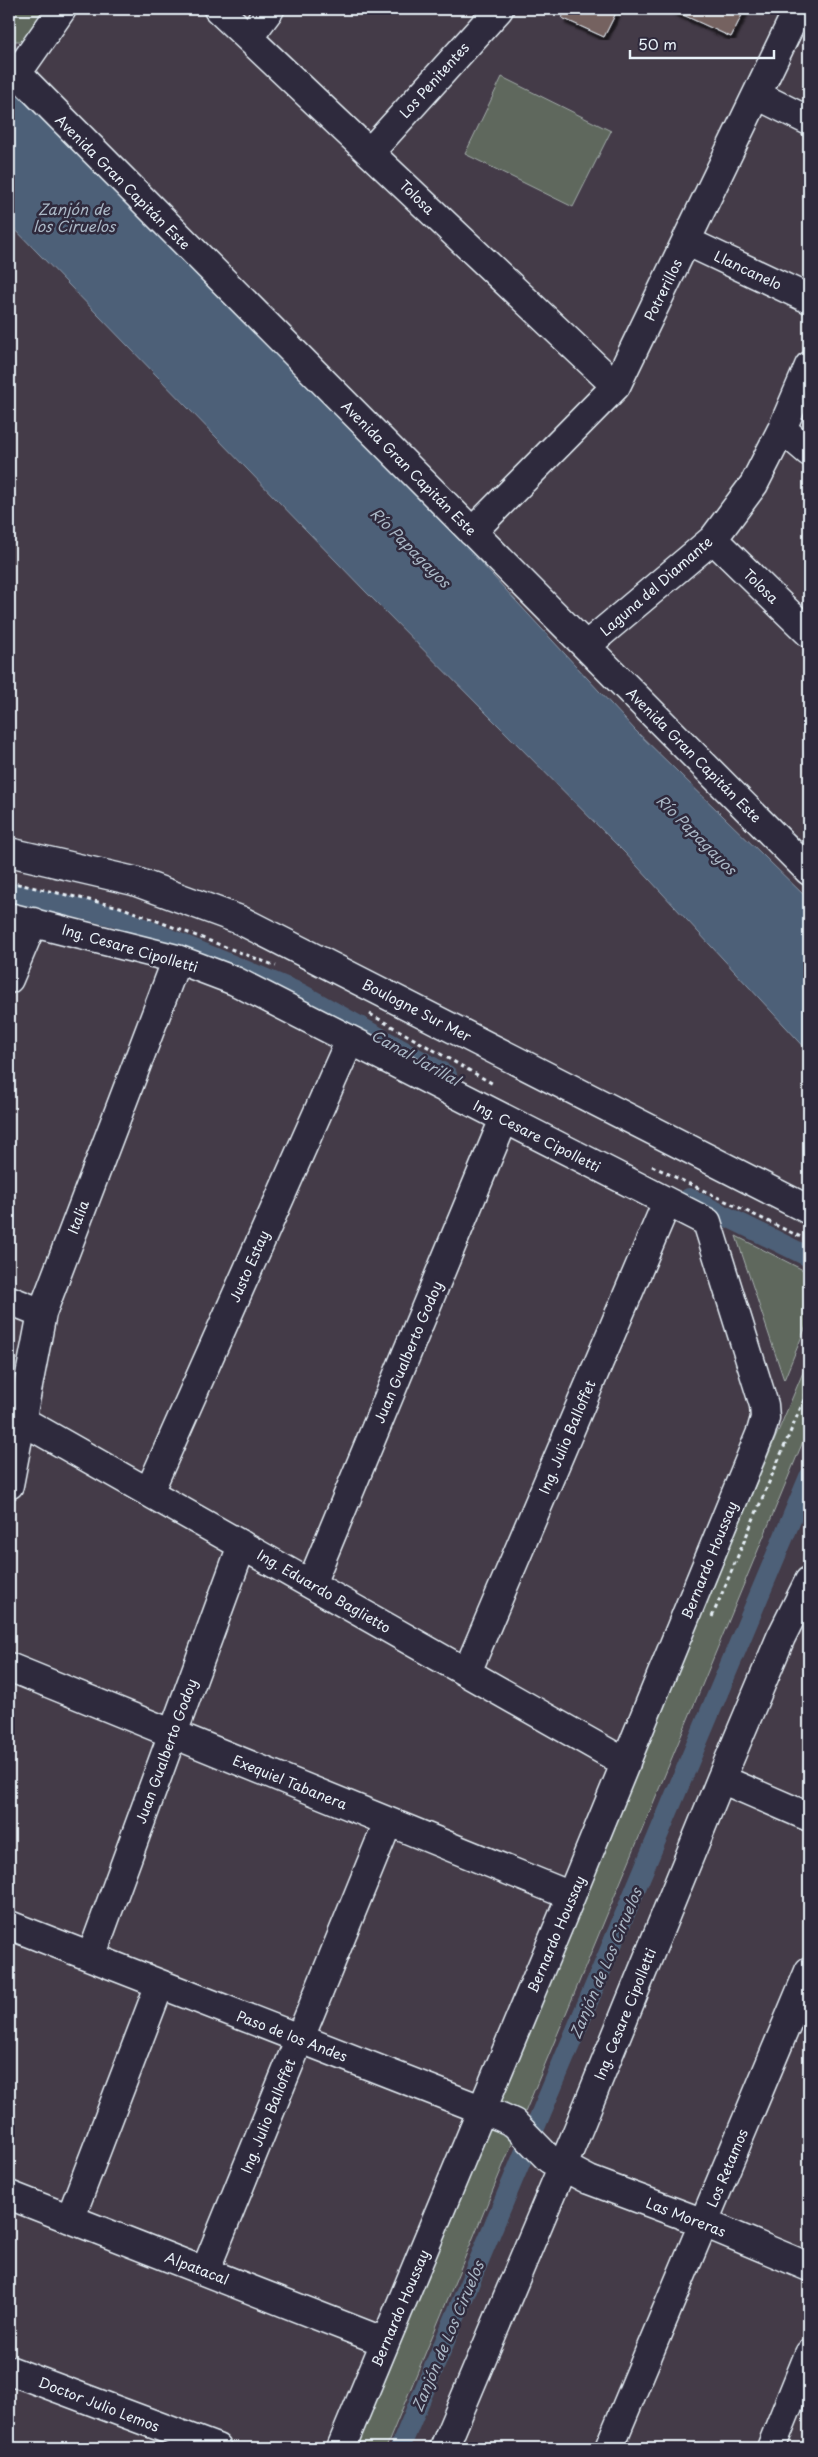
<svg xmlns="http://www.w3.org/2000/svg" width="818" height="2457" viewBox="0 0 818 2457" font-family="'Playpen Sans',sans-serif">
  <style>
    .green { fill: #5e685d; stroke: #a3acaa }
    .water { fill: #4d6078; stroke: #8b9aab }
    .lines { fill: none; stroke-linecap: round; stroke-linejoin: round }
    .canal { stroke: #4d6078; stroke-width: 20 }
    .building { fill: #746261; stroke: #e8f1f8; filter: url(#shadow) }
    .minor-casing { stroke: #e8f1f8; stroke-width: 31 }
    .major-casing { stroke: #e8f1f8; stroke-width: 31 }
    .path { stroke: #e8f1f8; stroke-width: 3; stroke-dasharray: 4 4; stroke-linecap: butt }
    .minor { stroke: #2f2a3d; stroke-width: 28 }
    .major { stroke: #2f2a3d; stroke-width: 28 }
    .labels { text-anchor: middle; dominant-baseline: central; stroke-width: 5; stroke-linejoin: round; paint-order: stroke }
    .street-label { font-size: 14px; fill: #e8f1f8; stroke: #2f2a3d }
    .water-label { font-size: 15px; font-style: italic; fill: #aab7c5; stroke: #2f2a3d }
  </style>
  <defs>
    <filter id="shadow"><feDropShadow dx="3" dy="5.5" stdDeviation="1" flood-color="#0009"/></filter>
  </defs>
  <rect width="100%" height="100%" fill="#443b48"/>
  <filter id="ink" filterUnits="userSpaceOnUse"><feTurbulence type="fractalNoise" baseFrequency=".02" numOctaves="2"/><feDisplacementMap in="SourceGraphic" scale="10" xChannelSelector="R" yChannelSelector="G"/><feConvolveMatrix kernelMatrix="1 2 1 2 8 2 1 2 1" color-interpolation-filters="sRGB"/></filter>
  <g filter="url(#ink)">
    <path class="green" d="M9,9H48L25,41H13L9,38Z
      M502,77L611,131L573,207L465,154Z
      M736,1236L809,1273V1319L784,1380Z
      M809,1358V1427L386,2448H356L638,1765Z"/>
    <path class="water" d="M9,74L290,368L470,551L635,730L809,900V1052L625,853L366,592L9,223Z"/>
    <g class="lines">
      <path class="canal" d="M9,892L117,917L300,993L447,1075
        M689,1198L809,1257
        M400,2448L809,1477"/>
    </g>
    <path class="building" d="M566,9H618L604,37L562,18Z
      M670,9H745L731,37Z"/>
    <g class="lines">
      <g class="minor-casing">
        <path id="minor" d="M218,9L616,386
          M249,37L270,9
          M9,65L809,871
          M16,75L62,9
          M757,95L809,121
          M370,152L499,9
          M686,241L809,299
          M782,429L809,452
          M472,532L616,386L798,9
          M713,539L809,633
          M586,646L713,539L754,484L782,429L809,366
          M9,917L177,959L235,981L707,1222L764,1405L765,1418L761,1432L571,1896L341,2448
          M9,979L33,922
          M9,1300L42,1313
          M21,1420L626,1763
          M9,1485L42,1313L177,959
          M149,1492L350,1040
          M311,1584L504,1119
          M9,1667L571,1896
          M467,1672L667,1202
          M721,1779L809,1817
          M9,1925L501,2117L514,2123L549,2159L589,2180L704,2223L809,2267
          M91,1957L242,1545
          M9,2195L385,2342
          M70,2219L160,1984
          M205,2271L388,1822
          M9,2370L217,2448
          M444,2448L575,2137L721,1779L781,1637L809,1581
          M609,2448L809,1971
          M771,2448L809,2354"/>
      </g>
      <g class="major-casing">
        <path id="major" d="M9,852L134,881L240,920L809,1210"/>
      </g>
      <path class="path" d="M9,882L120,907L276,966
        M370,1014L495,1085
        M652,1166L809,1241
        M712,1617L809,1388"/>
      <use href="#minor" class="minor"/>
      <use href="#major" class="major"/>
    </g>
  </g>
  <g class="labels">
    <g class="street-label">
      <text transform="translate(434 80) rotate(-48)">Los Penitentes</text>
      <text transform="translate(123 182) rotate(45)">Avenida Gran Capitán Este</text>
      <text transform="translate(417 197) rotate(44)">Tolosa</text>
      <text transform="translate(748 270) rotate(25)">Llancanelo</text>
      <text transform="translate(663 290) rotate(-64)">Potrerillos</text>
      <text transform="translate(409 468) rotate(45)">Avenida Gran Capitán Este</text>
      <text transform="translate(656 586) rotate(-41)">Laguna del Diamante</text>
      <text transform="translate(761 586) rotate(44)">Tolosa</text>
      <text transform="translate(694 755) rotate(45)">Avenida Gran Capitán Este</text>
      <text transform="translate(130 948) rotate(16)">Ing. Cesare Cipolletti</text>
      <text transform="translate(417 1010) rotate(27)">Boulogne Sur Mer</text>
      <text transform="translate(537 1136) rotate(27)">Ing. Cesare Cipolletti</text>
      <text transform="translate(78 1217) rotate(-69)">Italia</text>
      <text transform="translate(249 1266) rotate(-66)">Justo Estay</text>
      <text transform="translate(408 1352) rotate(-67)">Juan Gualberto Godoy</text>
      <text transform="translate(567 1437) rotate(-67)">Ing. Julio Balloffet</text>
      <text transform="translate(709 1560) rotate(-68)">Bernardo Houssay</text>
      <text transform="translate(324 1591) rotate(30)">Ing. Eduardo Baglietto</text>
      <text transform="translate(166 1751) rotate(-70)">Juan Gualberto Godoy</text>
      <text transform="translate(290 1782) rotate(22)">Exequiel Tabanera</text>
      <text transform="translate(556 1934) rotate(-67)">Bernardo Houssay</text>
      <text transform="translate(625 2014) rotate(-68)">Ing. Cesare Cipolletti</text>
      <text transform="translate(292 2036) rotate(21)">Paso de los Andes</text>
      <text transform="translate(268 2116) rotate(-68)">Ing. Julio Balloffet</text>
      <text transform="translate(727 2168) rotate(-67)">Los Retamos</text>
      <text transform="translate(686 2217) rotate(21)">Las Moreras</text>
      <text transform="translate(197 2268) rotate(21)">Alpatacal</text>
      <text transform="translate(400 2308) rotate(-67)">Bernardo Houssay</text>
      <text transform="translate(99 2404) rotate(21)">Doctor Julio Lemos</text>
    </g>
    <g class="water-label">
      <text x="74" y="208">Zanjón de<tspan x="74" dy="17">los Ciruelos</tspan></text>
      <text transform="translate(411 547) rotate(45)">Río Papagayos</text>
      <text transform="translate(697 834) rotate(45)">Río Papagayos</text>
      <text transform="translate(416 1057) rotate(29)">Canal Jarillal</text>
      <text transform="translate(605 1963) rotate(-67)">Zanjón de Los Ciruelos</text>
      <text transform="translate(447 2336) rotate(-67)">Zanjón de Los Ciruelos</text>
    </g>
  </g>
  <rect width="818" height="2457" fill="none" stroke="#2f2a3d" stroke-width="30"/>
  <rect x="15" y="15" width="788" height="2427" fill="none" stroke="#e8f1f8" stroke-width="2" filter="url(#ink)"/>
  <path d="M630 50v8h144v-8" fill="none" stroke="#e8f1f8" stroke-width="2.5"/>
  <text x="638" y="50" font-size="15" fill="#e8f1f8" stroke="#2f2a3d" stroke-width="4" paint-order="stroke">50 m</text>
</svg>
